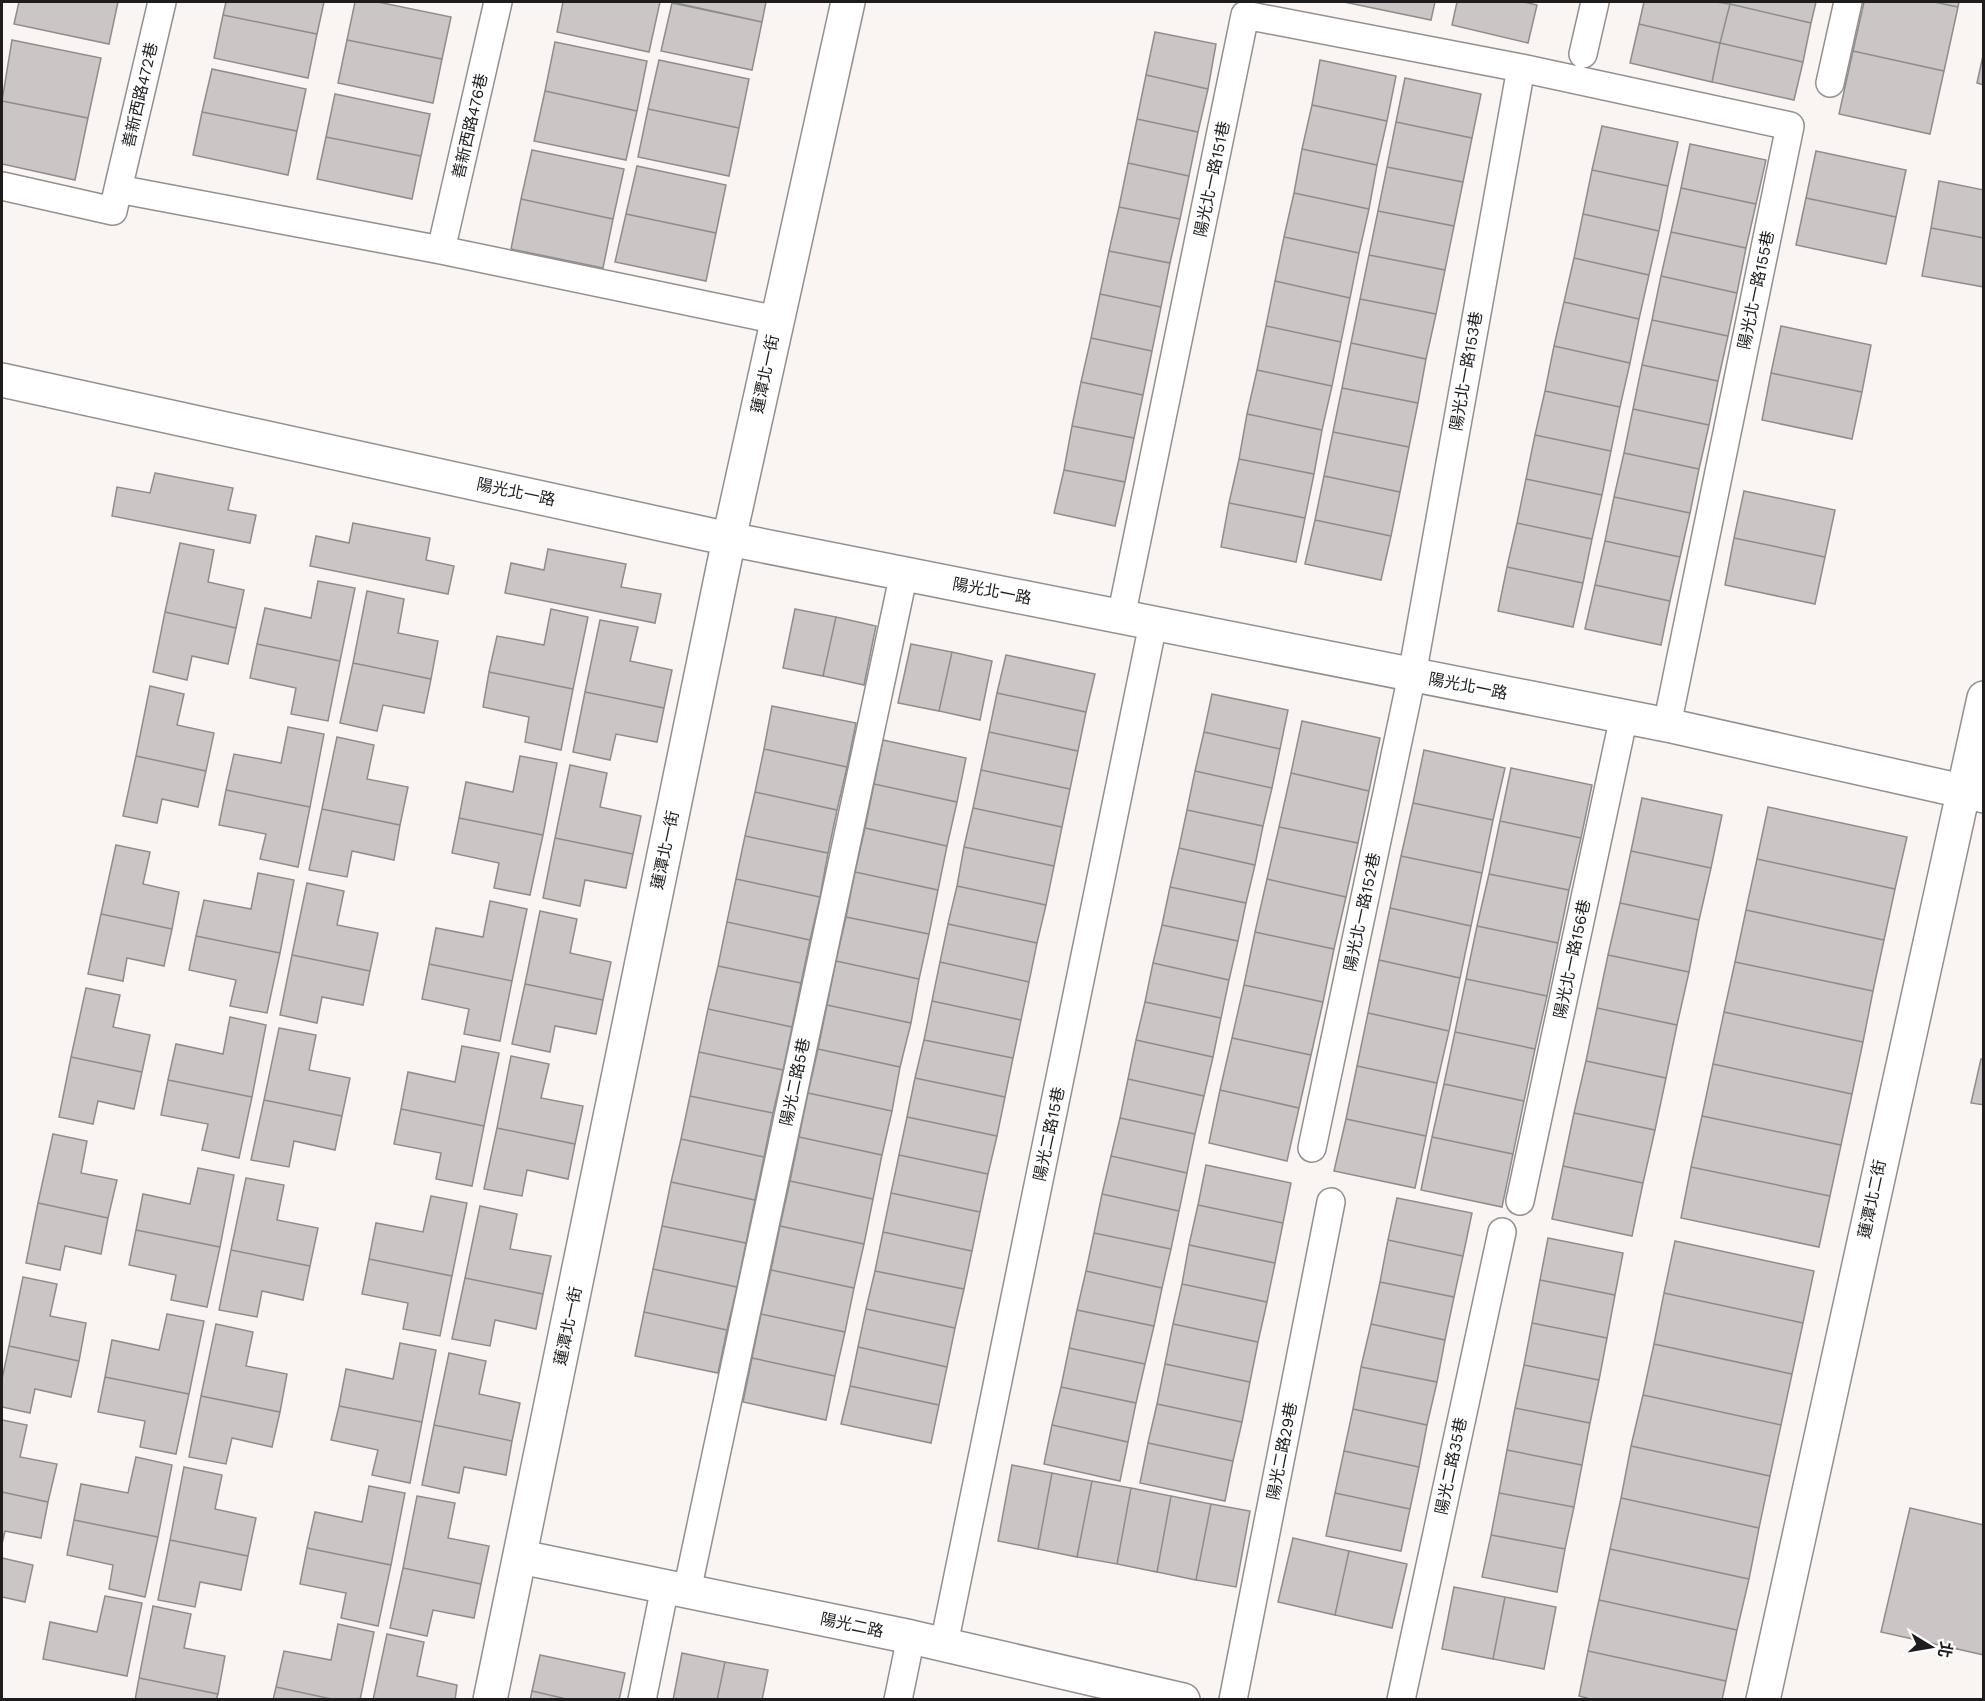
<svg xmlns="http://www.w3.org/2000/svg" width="1985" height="1701" viewBox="0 0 1985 1701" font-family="'Work Sans','Noto Sans TC',sans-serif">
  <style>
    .building { fill: #cbc6c5; stroke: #918c8c; stroke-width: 1.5 }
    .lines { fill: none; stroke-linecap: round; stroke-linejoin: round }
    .service-casing { stroke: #948f8e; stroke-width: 30 }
    .minor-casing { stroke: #948f8e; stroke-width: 36 }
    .service { stroke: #fff; stroke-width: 27 }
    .minor { stroke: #fff; stroke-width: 33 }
    .labels { text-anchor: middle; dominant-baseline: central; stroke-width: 6; stroke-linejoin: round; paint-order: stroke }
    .street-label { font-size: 16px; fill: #1e1c1c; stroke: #fff }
  </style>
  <rect width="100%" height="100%" fill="#faf4f3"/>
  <path class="building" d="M19,2H118L109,44L14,24Z
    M226,2H324L317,34L223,15Z
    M355,2H378L451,17L442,59L347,40Z
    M563,2H660L649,52L557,32Z
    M672,2H766L762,22Z
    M1344,2H1435L1431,20Z
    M1457,2H1524L1537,5L1528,43L1452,25Z
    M1644,2H1716L1730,4L1720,43L1639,24Z
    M1730,2H1816L1811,23L1730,4Z
    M1864,2H1934L1958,7L1944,71L1853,51Z
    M1934,2H1959L1958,7Z
    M672,3L762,22L752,70L661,51Z
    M1730,4L1811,23L1803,62L1720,43Z
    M223,15L317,34L308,78L214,58Z
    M1639,24L1720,43L1712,82L1630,63Z
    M1155,32L1216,44L1208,89L1146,75Z
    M12,40L101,58L88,118L2,101Z
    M347,40L442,59L433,103L338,83Z
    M555,42L647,61L637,111L545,91Z
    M1720,43L1803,62L1794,100L1712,82Z
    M1853,51L1944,71L1930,134L1839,114Z
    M1984,51V85L1977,83Z
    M659,60L749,79L739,128L648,109Z
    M1320,60L1396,76L1387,121L1312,105Z
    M212,69L306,89L297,131L202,112Z
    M1146,75L1208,89L1198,132L1137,119Z
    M1405,78L1481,94L1472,138L1396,122Z
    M545,91L637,111L626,160L534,141Z
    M335,94L430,114L421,156L326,137Z
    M2,101L88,118L75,180L2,164Z
    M1312,105L1387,121L1377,165L1302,149Z
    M648,109L739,128L729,176L638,157Z
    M202,112L297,131L288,175L193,155Z
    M1137,119L1198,132L1189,176L1128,163Z
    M1396,122L1472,138L1463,182L1387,167Z
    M1602,126L1678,142L1668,186L1592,170Z
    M326,137L421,156L412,199L317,179Z
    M1690,144L1766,160L1756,204L1681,188Z
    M1302,149L1377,165L1369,209L1294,193Z
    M532,150L624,169L613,219L521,199Z
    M1816,151L1906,170L1896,217L1806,198Z
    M1128,163L1189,176L1180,219L1119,207Z
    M637,166L726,185L716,233L626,214Z
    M1387,167L1463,182L1454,226L1378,211Z
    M1592,170L1668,186L1659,231L1583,214Z
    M1939,181L1984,190V238L1931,228Z
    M1681,188L1756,204L1746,248L1671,232Z
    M1294,193L1369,209L1359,253L1284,237Z
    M1806,198L1896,217L1886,264L1796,245Z
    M521,199L613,219L603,268L511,249Z
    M1119,207L1180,219L1170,263L1109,251Z
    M1378,211L1454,226L1445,270L1369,255Z
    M626,214L716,233L706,281L615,262Z
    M1583,214L1659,231L1649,275L1574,258Z
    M1931,228L1984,238V287L1922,276Z
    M1671,232L1746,248L1737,293L1661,276Z
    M1284,237L1359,253L1350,298L1275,281Z
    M1109,251L1170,263L1161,307L1100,294Z
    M1369,255L1445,270L1436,314L1360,299Z
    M1574,258L1649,275L1639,319L1564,302Z
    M1661,276L1737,293L1728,336L1652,320Z
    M1275,281L1350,298L1341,342L1266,326Z
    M1100,294L1161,307L1152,351L1091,338Z
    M1360,299L1436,314L1426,359L1351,343Z
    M1564,302L1639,319L1630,363L1554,346Z
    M1652,320L1728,336L1718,381L1642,365Z
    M1266,326L1341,342L1332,386L1257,370Z
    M1781,326L1871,345L1862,392L1771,373Z
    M1091,338L1152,351L1143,395L1081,382Z
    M1351,343L1426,359L1418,403L1342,388Z
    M1554,346L1630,363L1620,407L1545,391Z
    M1642,365L1718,381L1709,425L1633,409Z
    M1257,370L1332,386L1322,430L1247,414Z
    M1771,373L1862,392L1852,439L1762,420Z
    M1081,382L1143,395L1134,438L1072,426Z
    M1342,388L1418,403L1409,447L1333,432Z
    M1545,391L1620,407L1611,451L1535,435Z
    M1633,409L1709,425L1699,469L1624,453Z
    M1247,414L1322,430L1314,474L1239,459Z
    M1072,426L1134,438L1125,482L1064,470Z
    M1333,432L1409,447L1400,492L1324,476Z
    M1535,435L1611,451L1602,495L1526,479Z
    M1624,453L1699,469L1690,513L1614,497Z
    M1239,459L1314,474L1305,518L1229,503Z
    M1064,470L1125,482L1115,526L1054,513Z
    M155,473L233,488L228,510L256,515L250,543L112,516L117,487L150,493Z
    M1324,476L1400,492L1391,536L1315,520Z
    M1526,479L1602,495L1592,539L1517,523Z
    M1744,491L1835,510L1825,557L1734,538Z
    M1614,497L1690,513L1680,557L1605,541Z
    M1229,503L1305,518L1296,562L1221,547Z
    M1315,520L1391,536L1381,580L1305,564Z
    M353,523L430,538L426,560L454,566L448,594L310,566L316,536L349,543Z
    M1517,523L1592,539L1583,583L1507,567Z
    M1734,538L1825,557L1815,604L1725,585Z
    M1605,541L1680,557L1670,601L1595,585Z
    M180,543L214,550L208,582L244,590L236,628L165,612Z
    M548,549L626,564L621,587L661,594L655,623L505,593L511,563L544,570Z
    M1507,567L1583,583L1573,627L1498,611Z
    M318,581L355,588L340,661L257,644L265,608L311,618Z
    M1595,585L1670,601L1661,645L1585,629Z
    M367,591L404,599L398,633L438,641L431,679L353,663Z
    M551,609L588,617L573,689L489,672L497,636L544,645Z
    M795,609L836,617L823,676L783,668Z
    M165,612L236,628L228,664L192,656L187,680L153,672Z
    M836,617L876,626L864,685L823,676Z
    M600,620L638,627L630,661L672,670L664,708L585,692Z
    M257,644L340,661L328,721L291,714L296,688L250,678Z
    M911,644L952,652L939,711L898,703Z
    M952,652L992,661L980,720L939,711Z
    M1006,655L1095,674L1086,712L997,693Z
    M353,663L431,679L424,713L383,705L377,731L340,723Z
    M489,672L573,689L561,750L525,742L529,717L483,707Z
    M150,686L184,694L177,725L214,733L206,771L136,756Z
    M585,692L664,708L657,742L616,734L610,760L573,752Z
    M997,693L1086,712L1078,751L989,732Z
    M1212,694L1288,710L1280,749L1204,732Z
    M772,706L856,723L847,767L764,749Z
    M1302,721L1380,738L1369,791L1291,773Z
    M288,727L324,734L310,807L226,790L234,754L281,763Z
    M989,732L1078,751L1070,789L981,770Z
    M1204,732L1280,749L1272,788L1195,771Z
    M337,737L374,745L367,779L408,787L400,825L322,809Z
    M883,740L966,758L957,802L874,784Z
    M764,749L847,767L837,810L755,792Z
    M1424,750L1505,768L1493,820L1413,803Z
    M136,756L206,771L198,807L162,799L157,823L123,816Z
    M520,756L557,763L543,835L459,818L466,782L513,792Z
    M570,765L607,773L600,807L641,816L633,854L555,838Z
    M1511,768L1592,785L1581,838L1500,821Z
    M981,770L1070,789L1062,827L973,808Z
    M1195,771L1272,788L1263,826L1187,810Z
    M1291,773L1369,791L1358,843L1279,827Z
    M874,784L957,802L947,846L865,828Z
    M226,790L310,807L298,867L260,859L266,834L219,825Z
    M755,792L837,810L828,853L745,836Z
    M1642,798L1722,815L1711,868L1631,851Z
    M1413,803L1493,820L1482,873L1401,856Z
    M1768,807L1907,837L1895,889L1757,859Z
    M973,808L1062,827L1054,866L964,847Z
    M322,809L400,825L394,860L352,851L347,877L309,870Z
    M1187,810L1263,826L1255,865L1179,848Z
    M459,818L543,835L530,895L494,888L499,863L452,853Z
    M1500,821L1581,838L1569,890L1489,874Z
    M1279,827L1358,843L1346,897L1267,879Z
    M865,828L947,846L938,890L855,872Z
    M745,836L828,853L820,897L736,879Z
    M555,838L633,854L626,888L585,880L580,906L543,898Z
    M116,845L150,852L143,884L179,892L172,929L101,914Z
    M964,847L1054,866L1046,905L957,886Z
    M1179,848L1255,865L1246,903L1170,887Z
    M1631,851L1711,868L1699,920L1620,903Z
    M1401,856L1482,873L1471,926L1390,908Z
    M1757,859L1895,889L1884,940L1746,910Z
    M855,872L938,890L929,934L846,917Z
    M258,873L294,880L280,953L196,936L204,900L251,909Z
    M1489,874L1569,890L1558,943L1477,926Z
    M736,879L820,897L810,940L727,922Z
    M1267,879L1346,897L1334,949L1255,932Z
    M307,883L344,891L337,925L378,933L370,971L292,955Z
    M957,886L1046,905L1037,943L948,924Z
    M1170,887L1246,903L1238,941L1162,925Z
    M490,901L527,909L512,981L429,964L436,928L483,937Z
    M1620,903L1699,920L1689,972L1608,955Z
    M1390,908L1471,926L1460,978L1379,960Z
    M1746,910L1884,940L1873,991L1735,962Z
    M540,911L577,919L570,953L611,962L603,1000L525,984Z
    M101,914L172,929L164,966L127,958L123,981L88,974Z
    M846,917L929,934L919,979L836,961Z
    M727,922L810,940L801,983L718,966Z
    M948,924L1037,943L1029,982L940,962Z
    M1162,925L1238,941L1229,980L1153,963Z
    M1477,926L1558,943L1547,996L1466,979Z
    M1255,932L1334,949L1323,1002L1244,985Z
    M196,936L280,953L267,1013L230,1006L236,980L189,970Z
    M292,955L370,971L363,1005L322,997L317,1023L280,1015Z
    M1608,955L1689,972L1677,1025L1597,1008Z
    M1379,960L1460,978L1449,1031L1368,1013Z
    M836,961L919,979L911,1023L827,1005Z
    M940,962L1029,982L1021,1020L932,1001Z
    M1735,962L1873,991L1863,1042L1724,1012Z
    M1153,963L1229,980L1221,1018L1145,1002Z
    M429,964L512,981L500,1041L464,1034L469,1009L422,999Z
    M718,966L801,983L792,1027L708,1009Z
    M1466,979L1547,996L1535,1049L1455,1032Z
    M525,984L603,1000L596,1034L555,1026L550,1052L512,1044Z
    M1244,985L1323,1002L1311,1055L1232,1038Z
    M86,988L120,995L113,1027L150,1035L142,1072L71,1057Z
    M932,1001L1021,1020L1013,1058L924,1040Z
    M1145,1002L1221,1018L1213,1057L1136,1040Z
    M827,1005L911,1023L900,1067L818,1049Z
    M1597,1008L1677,1025L1666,1078L1586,1061Z
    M708,1009L792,1027L783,1070L699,1052Z
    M1724,1012L1863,1042L1852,1094L1713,1064Z
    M1368,1013L1449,1031L1437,1083L1357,1066Z
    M230,1017L266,1025L252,1097L168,1080L176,1044L223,1054Z
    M279,1028L316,1035L309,1070L350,1078L342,1116L264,1100Z
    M1455,1032L1535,1049L1524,1101L1444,1084Z
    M1232,1038L1311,1055L1299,1108L1220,1090Z
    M924,1040L1013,1058L1005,1097L915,1078Z
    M1136,1040L1213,1057L1204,1096L1128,1079Z
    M462,1046L499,1053L484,1126L401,1109L408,1072L455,1082Z
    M818,1049L900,1067L892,1111L808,1093Z
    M699,1052L783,1070L773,1113L690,1096Z
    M511,1056L549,1064L541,1098L583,1106L575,1144L497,1128Z
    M71,1057L142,1072L134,1109L98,1101L93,1124L59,1117Z
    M1981,1059H1984V1105L1971,1103Z
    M1586,1061L1666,1078L1655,1130L1574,1113Z
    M1713,1064L1852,1094L1841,1145L1702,1116Z
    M1357,1066L1437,1083L1426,1136L1346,1119Z
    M915,1078L1005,1097L997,1136L907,1117Z
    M1128,1079L1204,1096L1195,1134L1120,1118Z
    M168,1080L252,1097L239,1158L202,1150L208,1124L161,1115Z
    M1444,1084L1524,1101L1513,1154L1432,1137Z
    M1220,1090L1299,1108L1287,1161L1209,1143Z
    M808,1093L892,1111L882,1155L799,1137Z
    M690,1096L773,1113L764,1157L681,1139Z
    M264,1100L342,1116L335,1150L294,1141L289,1167L251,1160Z
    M401,1109L484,1126L472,1186L436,1179L441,1153L394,1144Z
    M1574,1113L1655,1130L1643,1183L1563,1166Z
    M1702,1116L1841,1145L1830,1196L1691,1167Z
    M907,1117L997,1136L988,1174L899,1155Z
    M1120,1118L1195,1134L1187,1173L1111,1156Z
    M1346,1119L1426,1136L1415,1188L1334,1171Z
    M497,1128L575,1144L568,1179L527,1170L522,1196L484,1189Z
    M53,1134L87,1141L81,1173L117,1180L108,1218L38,1203Z
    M799,1137L882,1155L873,1199L790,1181Z
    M1432,1137L1513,1154L1502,1207L1421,1190Z
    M681,1139L764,1157L755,1200L671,1182Z
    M899,1155L988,1174L980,1212L891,1193Z
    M1111,1156L1187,1173L1179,1211L1102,1194Z
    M1206,1165L1291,1183L1283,1223L1198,1205Z
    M1563,1166L1643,1183L1632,1236L1552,1219Z
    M1691,1167L1830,1196L1819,1247L1681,1218Z
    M198,1168L234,1175L220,1247L136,1230L143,1194L190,1204Z
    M246,1178L284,1185L277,1220L318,1228L310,1266L231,1250Z
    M790,1181L873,1199L864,1244L780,1226Z
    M671,1182L755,1200L746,1243L662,1226Z
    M891,1193L980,1212L972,1251L883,1232Z
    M1102,1194L1179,1211L1171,1249L1094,1233Z
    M431,1196L467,1203L452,1276L369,1259L376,1223L423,1232Z
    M1397,1198L1472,1213L1463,1256L1388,1240Z
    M38,1203L108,1218L101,1254L65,1246L60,1270L26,1263Z
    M1198,1205L1283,1223L1275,1263L1189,1245Z
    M480,1206L517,1214L510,1249L551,1256L543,1294L465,1278Z
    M662,1226L746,1243L737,1287L653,1269Z
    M780,1226L864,1244L854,1288L771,1270Z
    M136,1230L220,1247L207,1307L171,1300L176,1275L129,1265Z
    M883,1232L972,1251L964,1289L875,1271Z
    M1094,1233L1171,1249L1162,1288L1086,1271Z
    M1548,1238L1623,1253L1615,1295L1540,1280Z
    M1388,1240L1463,1256L1454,1297L1380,1282Z
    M1675,1241L1814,1271L1803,1323L1664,1293Z
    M1189,1245L1275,1263L1267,1302L1182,1284Z
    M231,1250L310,1266L303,1300L262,1291L257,1317L219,1310Z
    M369,1259L452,1276L440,1336L403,1329L408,1303L362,1294Z
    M653,1269L737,1287L727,1330L644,1312Z
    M771,1270L854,1288L845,1332L761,1314Z
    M875,1271L964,1289L955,1328L866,1309Z
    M1086,1271L1162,1288L1154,1326L1077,1310Z
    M23,1277L57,1284L50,1316L86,1323L79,1361L9,1346Z
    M465,1278L543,1294L536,1329L495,1320L490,1346L452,1339Z
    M1540,1280L1615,1295L1607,1338L1532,1323Z
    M1380,1282L1454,1297L1445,1340L1371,1324Z
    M1182,1284L1267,1302L1258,1342L1173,1324Z
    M1664,1293L1803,1323L1792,1374L1654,1344Z
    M866,1309L955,1328L947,1367L858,1347Z
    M1077,1310L1154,1326L1145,1364L1069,1348Z
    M644,1312L727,1330L718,1373L635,1356Z
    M167,1314L204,1321L189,1394L105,1377L112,1340L159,1350Z
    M761,1314L845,1332L835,1376L752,1358Z
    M1532,1323L1607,1338L1599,1380L1524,1365Z
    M216,1324L253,1332L246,1366L287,1374L280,1412L201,1396Z
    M1173,1324L1258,1342L1250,1382L1165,1364Z
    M1371,1324L1445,1340L1437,1382L1361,1367Z
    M400,1343L436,1350L422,1422L339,1406L346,1369L393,1379Z
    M1654,1344L1792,1374L1781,1425L1643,1395Z
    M9,1346L79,1361L71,1397L35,1389L30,1413L2,1407V1379Z
    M858,1347L947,1367L939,1405L850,1386Z
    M1069,1348L1145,1364L1136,1403L1061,1387Z
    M449,1353L486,1361L479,1394L520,1403L512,1441L434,1425Z
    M752,1358L835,1376L826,1420L743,1402Z
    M1165,1364L1250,1382L1242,1422L1157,1404Z
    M1524,1365L1599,1380L1590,1423L1515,1408Z
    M1361,1367L1437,1382L1427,1425L1353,1409Z
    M105,1377L189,1394L176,1454L140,1447L145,1421L98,1412Z
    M850,1386L939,1405L931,1443L841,1424Z
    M1061,1387L1136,1403L1128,1442L1052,1425Z
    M1643,1395L1781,1425L1770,1476L1631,1446Z
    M201,1396L280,1412L272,1447L232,1438L226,1464L189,1457Z
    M1157,1404L1242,1422L1233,1461L1148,1443Z
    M339,1406L422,1422L410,1483L372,1475L378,1450L331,1440Z
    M1515,1408L1590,1423L1582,1465L1507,1450Z
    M1353,1409L1427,1425L1419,1467L1344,1451Z
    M2,1420L27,1425L20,1457L57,1464L48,1502L2,1492Z
    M434,1425L512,1441L506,1475L464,1467L459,1493L422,1485Z
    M1052,1425L1128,1442L1120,1481L1044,1464Z
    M1148,1443L1233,1461L1225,1501L1140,1483Z
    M1631,1446L1770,1476L1759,1528L1621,1498Z
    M1507,1450L1582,1465L1574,1507L1499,1493Z
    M1344,1451L1419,1467L1410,1509L1335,1493Z
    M136,1457L172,1465L158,1537L74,1520L81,1484L128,1493Z
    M1012,1465L1052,1473L1038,1549L998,1541Z
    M184,1467L222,1475L215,1509L256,1518L248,1556L170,1540Z
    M1052,1473L1092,1481L1077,1557L1038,1549Z
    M1092,1481L1131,1488L1117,1564L1077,1557Z
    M369,1486L405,1493L391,1565L307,1548L315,1512L362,1522Z
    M1131,1488L1171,1496L1157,1572L1117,1564Z
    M2,1492L48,1502L41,1538L5,1531L2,1544Z
    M1335,1493L1410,1509L1401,1551L1326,1536Z
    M1499,1493L1574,1507L1565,1549L1491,1535Z
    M417,1496L455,1503L448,1538L489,1546L481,1584L403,1568Z
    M1171,1496L1211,1504L1196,1580L1157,1572Z
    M1621,1498L1759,1528L1749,1579L1610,1549Z
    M1211,1504L1250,1511L1236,1587L1196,1580Z
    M1910,1508L1984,1525V1655L1881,1632Z
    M74,1520L158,1537L145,1597L109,1589L113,1565L67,1555Z
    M1491,1535L1565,1549L1557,1592L1482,1577Z
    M1293,1538L1349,1551L1335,1615L1278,1602Z
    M170,1540L248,1556L241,1590L200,1582L195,1607L158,1600Z
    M307,1548L391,1565L378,1626L341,1618L346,1593L300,1584Z
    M1610,1549L1749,1579L1737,1630L1599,1600Z
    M1349,1551L1407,1564L1392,1628L1335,1615Z
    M2,1558L33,1565L25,1602L2,1597Z
    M403,1568L481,1584L474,1618L433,1610L427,1636L390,1628Z
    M1454,1587L1505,1597L1493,1659L1442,1649Z
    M105,1596L142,1603L127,1676L43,1659L50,1622L97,1632Z
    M1505,1597L1556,1607L1544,1669L1493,1659Z
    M1599,1600L1737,1630L1726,1681L1588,1651Z
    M153,1606L191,1614L184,1648L225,1656L218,1694L139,1678Z
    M338,1624L374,1632L360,1700H336L276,1687L284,1651L331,1660Z
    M387,1634L424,1642L417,1676L457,1685L455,1700H373Z
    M1588,1651L1726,1681L1722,1700H1594L1579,1696Z
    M682,1653L725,1662L717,1700H673Z
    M540,1655L625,1673L619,1700H571L532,1691Z
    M725,1662L768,1670L762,1700H717Z
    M139,1678L218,1694L216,1700H135Z
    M276,1687L336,1700H273Z
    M532,1691L571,1700H530Z"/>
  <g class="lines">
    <g class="service-casing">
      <path id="service" d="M1583,54L1595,2
        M1830,83L1848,2
        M2,186L113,211L118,189L441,250L777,320
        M118,189L162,2
        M441,250L498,2
        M1121,617L1245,15L1521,68L1790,126L1667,725
        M1312,1148L1412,675L1521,68
        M1520,1201L1624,716
        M687,1591L904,573
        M944,1644L1153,624
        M642,1700L665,1587
        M898,1700L911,1637
        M1233,1700L1331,1202
        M1401,1700L1502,1232"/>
    </g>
    <g class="minor-casing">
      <path id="minor" d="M2,380L729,539L1667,725L1984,796
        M521,1557L911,1637L1183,1700
        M490,1700L729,539L848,2
        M1763,1700L1984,698"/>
    </g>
    <use href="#service" class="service"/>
    <use href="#minor" class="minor"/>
  </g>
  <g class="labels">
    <g class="street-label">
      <text transform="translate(140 95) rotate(-77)">善新西路472巷</text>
      <text transform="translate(470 126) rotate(-77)">善新西路476巷</text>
      <text transform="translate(1212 179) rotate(-78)">陽光北一路151巷</text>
      <text transform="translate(1756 290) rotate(-78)">陽光北一路155巷</text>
      <text transform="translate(1466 371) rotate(-80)">陽光北一路153巷</text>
      <text transform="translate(765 374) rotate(-78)">蓮潭北一街</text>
      <text transform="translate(516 492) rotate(12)">陽光北一路</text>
      <text transform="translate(992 591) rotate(11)">陽光北一路</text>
      <text transform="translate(1468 686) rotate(11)">陽光北一路</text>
      <text transform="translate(665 850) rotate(-78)">蓮潭北一街</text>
      <text transform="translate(1362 912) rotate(-78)">陽光北一路152巷</text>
      <text transform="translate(1572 959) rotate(-78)">陽光北一路156巷</text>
      <text transform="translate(795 1082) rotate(-78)">陽光二路5巷</text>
      <text transform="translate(1049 1134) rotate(-78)">陽光二路15巷</text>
      <text transform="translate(1872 1199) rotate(-78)">蓮潭北二街</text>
      <text transform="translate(568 1326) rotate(-78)">蓮潭北一街</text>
      <text transform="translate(1282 1451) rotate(-79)">陽光二路29巷</text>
      <text transform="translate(1451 1466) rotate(-78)">陽光二路35巷</text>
      <text transform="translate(852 1625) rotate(12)">陽光二路</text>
    </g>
  </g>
  <rect width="1985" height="1701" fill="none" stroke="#1e1c1c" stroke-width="6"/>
  <g transform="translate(1931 1647) rotate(101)" stroke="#ffffff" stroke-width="4.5" paint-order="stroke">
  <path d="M0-4.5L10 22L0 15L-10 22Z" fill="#1e1c1c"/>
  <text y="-9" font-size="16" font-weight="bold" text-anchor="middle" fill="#1e1c1c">北</text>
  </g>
</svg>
